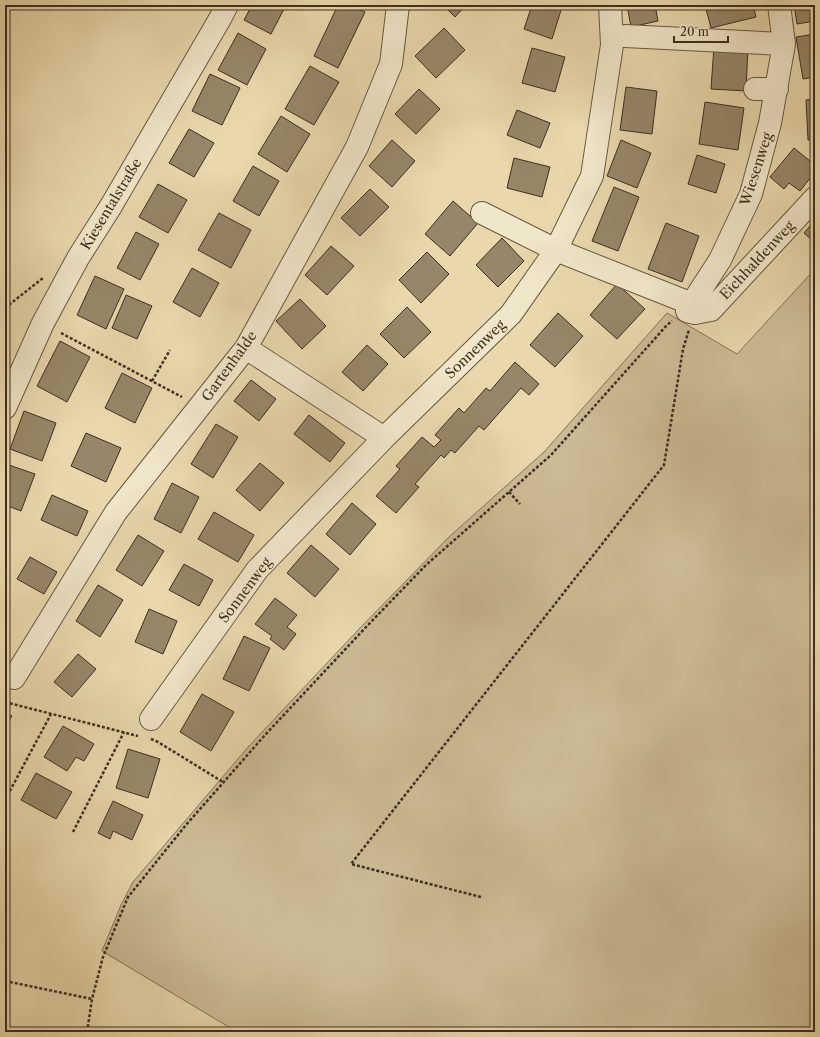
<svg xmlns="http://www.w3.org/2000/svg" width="820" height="1037" viewBox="0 0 820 1037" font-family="'Libre Caslon Text',serif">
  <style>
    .green { fill: #cbbb94; stroke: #847559 }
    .building { fill: #968768; stroke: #3e2f1e }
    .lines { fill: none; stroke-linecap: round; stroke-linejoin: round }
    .minor-casing { stroke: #685942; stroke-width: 24 }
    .path { stroke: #3e2f1e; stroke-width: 2.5; stroke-dasharray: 3 2; stroke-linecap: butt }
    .minor { stroke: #f0e6c9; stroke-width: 22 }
    .labels { text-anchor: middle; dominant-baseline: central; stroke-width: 3; stroke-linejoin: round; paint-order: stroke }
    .street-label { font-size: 14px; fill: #3e2f1e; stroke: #f0e6c9 }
  </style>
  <rect width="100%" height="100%" fill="#e8d8ac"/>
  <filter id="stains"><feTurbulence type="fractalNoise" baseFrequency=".005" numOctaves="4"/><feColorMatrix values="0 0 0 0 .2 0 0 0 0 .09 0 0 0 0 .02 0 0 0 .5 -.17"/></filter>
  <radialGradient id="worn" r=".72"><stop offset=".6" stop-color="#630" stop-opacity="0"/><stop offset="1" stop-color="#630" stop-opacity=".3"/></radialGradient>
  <path class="green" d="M815,269V1032H237L102,951L121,905L133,882L249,746L359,629L450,536L544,452L667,313L737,354Z"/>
  <path class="building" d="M252,5H286L271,34L244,20Z
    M338,5H351L365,12L338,68L314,56Z
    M443,5H466L455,17Z
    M532,5H555L562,7L552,39L524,29Z
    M627,5H655L658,21L631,27Z
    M705,5H753L756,17L711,28Z
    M794,5H815V21L797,24Z
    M444,28L465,50L436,78L415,56Z
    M238,33L266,49L247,85L218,70Z
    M815,34V77L803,79L796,37Z
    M714,46L748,48L746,91L711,89Z
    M532,48L565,57L555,92L522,83Z
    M310,66L339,82L314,125L285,109Z
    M210,74L240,88L222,125L192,111Z
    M626,87L657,91L652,134L620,130Z
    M419,89L440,109L416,134L395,114Z
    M815,99V140H808L806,100Z
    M705,102L744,108L738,150L699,144Z
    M517,110L550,123L540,148L507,135Z
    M281,116L310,134L287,172L258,154Z
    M189,129L214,143L194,177L169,163Z
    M392,140L415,161L392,187L369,166Z
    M621,140L651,153L637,188L607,176Z
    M794,148L815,165V172L800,191L789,183L784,189L770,177Z
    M697,155L725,164L716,193L688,184Z
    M514,158L550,167L542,197L507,188Z
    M253,166L279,181L259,216L233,201Z
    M158,184L187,200L168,233L139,217Z
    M614,187L639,197L618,251L592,241Z
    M370,189L389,207L360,236L341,218Z
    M453,201L478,223L450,256L425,234Z
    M219,213L251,230L231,268L198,250Z
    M815,220V243L804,233Z
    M666,223L699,236L682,282L648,269Z
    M136,232L159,244L140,280L117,268Z
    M502,238L524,261L498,287L476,265Z
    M331,246L354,266L327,295L305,275Z
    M427,252L449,274L421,303L399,280Z
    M192,268L219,283L200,317L173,302Z
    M95,276L124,289L106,329L77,315Z
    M617,284L645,309L617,339L590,315Z
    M126,295L152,306L137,339L112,328Z
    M300,299L326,326L302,349L276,321Z
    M407,307L431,332L404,358L380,334Z
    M558,313L583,336L555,367L530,345Z
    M60,341L90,357L67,402L37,386Z
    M367,345L388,364L363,391L342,372Z
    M515,362L539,384L529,395L521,388L484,430L479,426L455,453L451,450L444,458L441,455L415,484L419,487L396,513L376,496L400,469L396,466L422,437L434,447L441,440L435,435L459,408L464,413L486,388L490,391Z
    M122,373L152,388L135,423L105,408Z
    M251,380L276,399L259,421L234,401Z
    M24,411L56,423L42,461L10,449Z
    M309,415L345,443L330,462L294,434Z
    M216,424L238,437L213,478L191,464Z
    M86,433L121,448L106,482L71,466Z
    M260,463L284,483L260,511L236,490Z
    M6,464L35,474L21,511L5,505V467Z
    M172,483L199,497L181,533L154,519Z
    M52,495L88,511L77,536L41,520Z
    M352,503L376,524L350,555L326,534Z
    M214,512L254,535L238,562L198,539Z
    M138,535L164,551L142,586L116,570Z
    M311,545L339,569L315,597L287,573Z
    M30,557L57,572L44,594L17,579Z
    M184,564L213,580L199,606L169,590Z
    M98,585L123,600L100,637L76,621Z
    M275,598L297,615L287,627L296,634L284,650L270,639L272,636L255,624Z
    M149,609L177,621L163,654L135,642Z
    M244,636L270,648L249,691L223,679Z
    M78,654L96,669L72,697L54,682Z
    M202,694L234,712L211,751L180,732Z
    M5,713L12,716L5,727Z
    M63,726L94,744L84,761L76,757L67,771L44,757Z
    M128,749L160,759L148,798L116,788Z
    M36,773L72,792L56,819L21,800Z
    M113,801L143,815L132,840L113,831L110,839L98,833Z"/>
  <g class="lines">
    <g class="minor-casing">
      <path id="minor" d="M779,5L784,44L770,123L751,194L720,260L687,311L695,313L711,310L815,198
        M625,36L784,44
        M755,89H777
        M482,213L556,250L692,304
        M246,348L384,438
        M5,408L43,323L78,258L111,206L221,17L227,5
        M14,678L116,512L246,348L357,147L391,64L398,5
        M151,719L257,570L384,438L511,314L556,250L592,176L612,45L610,5"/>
    </g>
    <path class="path" d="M5,308L43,278
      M61,333L182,397
      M152,381L170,350
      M509,492L520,504
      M5,702L138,736
      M151,739L158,742L223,782
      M5,800L51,714
      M73,832L124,732
      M481,897L351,864L664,465L683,349L689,330
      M5,981L92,999
      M87,1032L92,999L103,957L128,897L186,825L265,735L368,625L426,565L551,455L667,325L672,321"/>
    <use href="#minor" class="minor"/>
  </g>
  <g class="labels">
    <g class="street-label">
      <text transform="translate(756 169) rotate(-72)">Wiesenweg</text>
      <text transform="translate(111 204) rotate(-59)">Kiesentalstraße</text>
      <text transform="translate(757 260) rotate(-47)">Eichhaldenweg</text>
      <text transform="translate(475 349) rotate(-44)">Sonnenweg</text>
      <text transform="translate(229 366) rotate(-54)">Gartenhalde</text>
      <text transform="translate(245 590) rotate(-53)">Sonnenweg</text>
    </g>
  </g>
  <rect width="820" height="1037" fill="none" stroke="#e8d8ac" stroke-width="20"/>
  <rect x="6" y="6" width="808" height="1025" fill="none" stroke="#3e2f1e" stroke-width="2"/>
  <rect x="10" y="10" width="800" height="1017" fill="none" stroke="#3e2f1e"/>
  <path d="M674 36v6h54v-6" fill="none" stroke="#3e2f1e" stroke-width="2"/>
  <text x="680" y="36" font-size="12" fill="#3e2f1e" stroke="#f0e6c9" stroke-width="3" paint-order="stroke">20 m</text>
  <rect width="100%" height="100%" filter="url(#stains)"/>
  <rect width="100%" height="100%" fill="url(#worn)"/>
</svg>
